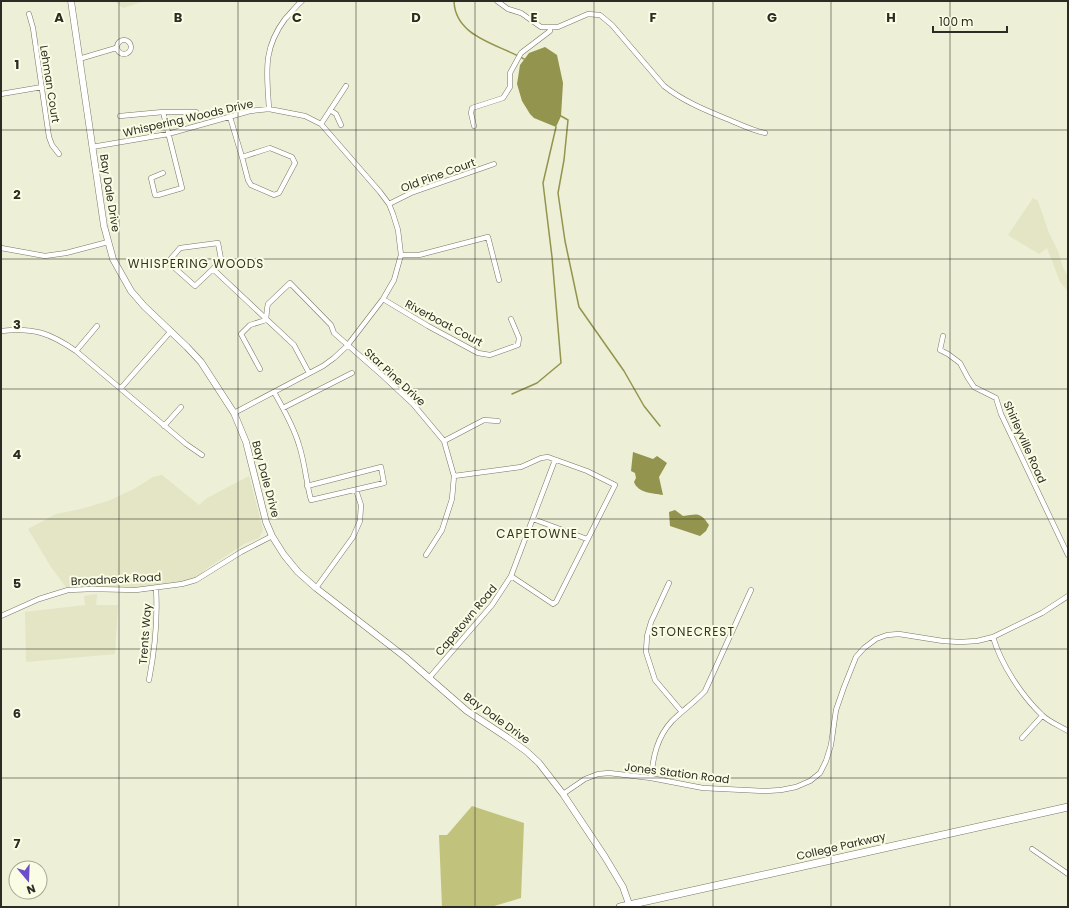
<svg xmlns="http://www.w3.org/2000/svg" width="1069" height="908" viewBox="0 0 1069 908" font-family="Poppins,sans-serif">
  <style>
    .built { fill: #e3e5c5 }
    .green { fill: #c1c37c }
    .water { fill: #93944d }
    .lines { fill: none; stroke-linecap: round; stroke-linejoin: round }
    .stream { stroke: #93944d; stroke-width: 1.5 }
    .minor-casing { stroke: #777862; stroke-width: 5.5 }
    .tertiary-casing { stroke: #777862; stroke-width: 7 }
    .secondary-casing { stroke: #777862; stroke-width: 8 }
    .minor { stroke: #fff; stroke-width: 4.5 }
    .tertiary { stroke: #fff; stroke-width: 6 }
    .secondary { stroke: #fff; stroke-width: 7 }
    .grid { fill: none; stroke: #2b2c23; stroke-width: 1; stroke-opacity: 0.55 }
    .labels { text-anchor: middle; dominant-baseline: central; stroke-width: 4; stroke-linejoin: round; paint-order: stroke }
    .street-label { font-size: 11px; fill: #2b2c23; stroke: #fafce4 }
    .neighbourhood-label { font-size: 12px; letter-spacing: 1px; fill: #353522; stroke: #fafce4 }
    .grid-label { font-size: 13px; text-anchor: middle; font-weight: bold; fill: #2b2c23; stroke: #fafce4; stroke-width: 4; stroke-linejoin: round; paint-order: stroke }
  </style>
  <rect width="100%" height="100%" fill="#edefd7"/>
  <path class="built" d="M114,1H145L123,8Z
    M1033,198L1038,201L1049,233L1058,251L1063,268L1068,276V291L1060,282L1047,248L1039,254L1008,235Z
    M162,475L199,505L207,498L249,476L263,530L259,538L244,544L206,569L196,580L156,588L68,590L51,567L28,529L56,514L81,509L108,501L134,489L153,477Z
    M97,594L96,605H118L115,654L26,662L25,612L85,605L84,596Z"/>
  <path class="green" d="M472,806L524,823L521,898L491,907H442L439,835H447Z"/>
  <path class="water" d="M545,47L557,55L563,83L561,116L556,127L534,118L530,114L522,101L517,84L520,65L529,53Z
    M633,452L653,459L657,456L667,463L659,477L663,495C652,493 638,493 634,482L636,478L635,473L631,471Z
    M675,510L683,516C698,514 700,512 709,525L706,531L700,536L670,526L669,512Z"/>
  <g class="lines">
    <path class="stream" d="M454,1C455,37 498,44 524,59
      M561,116L568,120L564,160L558,193L565,241L579,307L624,371L644,406L660,426
      M512,394L537,383L561,363L552,257L543,183L556,127"/>
    <g class="minor-casing">
      <path id="minor" d="M497,1L508,9L521,13L541,27H558L588,14L600,15L612,25L664,86C683,101 705,110 727,119C740,124 751,130 765,133
        M29,14L33,28L49,137L52,145L59,154
        M117 47a7 7 0 1 1 14 0a7 7 0 1 1-14 0Z
        M79,59L116,48
        M1,94L42,87
        M269,109C267,73 262,50 285,19C291,13 296,6 302,1
        M330,110L336,114L341,125
        M163,112L182,188L158,195H155L151,178L163,173
        M120,116L163,112H196
        M230,117L242,157L270,148L292,157L295,163L279,193L274,195L251,185L248,180L242,157
        M321,124L346,86
        M474,126L471,113L472,108L503,98L510,87V73L521,53L550,31V27
        M92,147L168,134L250,111L269,109L305,116L321,124L380,192L389,204L393,214L398,230L401,255L394,280L383,299L347,346L334,358L323,366L234,413
        M389,204L411,193L494,164
        M1,248L45,256L66,253L108,242
        M401,255H419L488,237L499,280
        M213,269L195,286L168,262L180,248L218,243L221,259L213,269L294,345L309,373
        M383,299L428,326L478,353L490,355L518,345L519,338L511,319
        M266,320L267,309L268,304L290,283L331,325L334,333L383,376L413,404L444,441L454,476L452,499L442,530L426,555
        M1,331C33,327 50,333 76,351L186,444L202,455
        M943,336L940,350L948,354L960,363L968,378L974,387L996,398L1001,414L1068,555
        M76,351L97,326
        M260,369L241,334L250,325L266,320
        M121,388L171,331
        M274,392C283,408 294,427 299,445C305,463 306,482 311,500L384,483L381,467L307,486
        M283,408L352,373
        M164,426L181,407
        M444,441L484,420L498,421
        M454,476L521,467L541,458L548,457L587,471L615,485L556,602L553,604L511,576
        M533,519L587,539
        M669,583L651,622L647,636L646,652L655,680L682,712
        M316,588L353,537L360,521L361,505L356,490
        M1,616L39,599L68,590L93,589L136,590L182,584L196,580L241,552L272,536
        M993,637C1001,664 1021,695 1042,715C1049,722 1060,726 1068,731
        M429,678L492,605L511,576L555,460
        M149,680C155,649 158,620 156,588
        M1022,738L1042,716
        M651,778C653,757 657,737 672,721C683,710 695,702 705,691L751,590
        M563,794L585,779L598,774L609,773L651,778L703,788L766,791L781,790L796,787L810,781L820,773L826,761L831,745L836,710L844,687L856,657L864,648L876,639L887,635L899,634L943,641L960,642L977,641L993,637L1042,613L1068,596
        M1032,849L1068,874"/>
    </g>
    <g class="tertiary-casing">
      <path id="tertiary" d="M71,1L104,226L113,259L131,291L144,306L187,347L201,362L234,413L246,442L266,522L272,536L284,555L298,572L316,588L405,657L467,711L508,738L526,751L539,763L563,794L605,857L623,887L630,907"/>
    </g>
    <g class="secondary-casing">
      <path id="secondary" d="M620,907C769,874 919,840 1068,807"/>
    </g>
    <use href="#minor" class="minor"/>
    <use href="#tertiary" class="tertiary"/>
    <use href="#secondary" class="secondary"/>
  </g>
  <path class="grid" d="M119,1V907M238,1V907M356,1V907M475,1V907M594,1V907M713,1V907M831,1V907M950,1V907M1,130H1068M1,259H1068M1,389H1068M1,519H1068M1,649H1068M1,778H1068"/>
  <g class="labels">
    <g class="street-label">
      <text transform="translate(50 84) rotate(81)">Lehman Court</text>
      <text transform="translate(188 118) rotate(-13)">Whispering Woods Drive</text>
      <text transform="translate(438 175) rotate(-20)">Old Pine Court</text>
      <text transform="translate(110 193) rotate(81)">Bay Dale Drive</text>
      <text transform="translate(444 323) rotate(28)">Riverboat Court</text>
      <text transform="translate(395 377) rotate(43)">Star Pine Drive</text>
      <text transform="translate(1025 442) rotate(66)">Shirleyville Road</text>
      <text transform="translate(266 479) rotate(75)">Bay Dale Drive</text>
      <text transform="translate(116 579) rotate(-3)">Broadneck Road</text>
      <text transform="translate(466 620) rotate(-50)">Capetown Road</text>
      <text transform="translate(145 634) rotate(-86)">Trents Way</text>
      <text transform="translate(497 718) rotate(36)">Bay Dale Drive</text>
      <text transform="translate(677 773) rotate(7)">Jones Station Road</text>
      <text transform="translate(841 846) rotate(-13)">College Parkway</text>
    </g>
    <g class="neighbourhood-label">
      <text x="196" y="263">WHISPERING WOODS</text>
      <text x="537" y="533">CAPETOWNE</text>
      <text x="693" y="631">STONECREST</text>
    </g>
  </g>
  <g class="grid-label">
    <text x="59" y="22">A</text>
    <text x="178" y="22">B</text>
    <text x="297" y="22">C</text>
    <text x="416" y="22">D</text>
    <text x="534" y="22">E</text>
    <text x="653" y="22">F</text>
    <text x="772" y="22">G</text>
    <text x="891" y="22">H</text>
    <text x="17" y="69">1</text>
    <text x="17" y="199">2</text>
    <text x="17" y="329">3</text>
    <text x="17" y="459">4</text>
    <text x="17" y="588">5</text>
    <text x="17" y="718">6</text>
    <text x="17" y="848">7</text>
  </g>
  <rect width="1069" height="908" fill="none" stroke="#2b2c23" stroke-width="4"/>
  <g transform="translate(28 880) rotate(161)"><circle r="19" fill="#fafce4" stroke="#a7a997"/>
  <path d="M0-3L7 15L0 10L-7 15Z" fill="#6c4fc8"/>
  <text y="-6" font-size="11" font-weight="bold" text-anchor="middle" fill="#2b2c23">N</text>
  </g>
  <path d="M933 26v6h74v-6" fill="none" stroke="#2b2c23" stroke-width="2"/>
  <text x="939" y="26" font-size="12" fill="#2b2c23" stroke="#fafce4" stroke-width="3" paint-order="stroke">100 m</text>
</svg>
